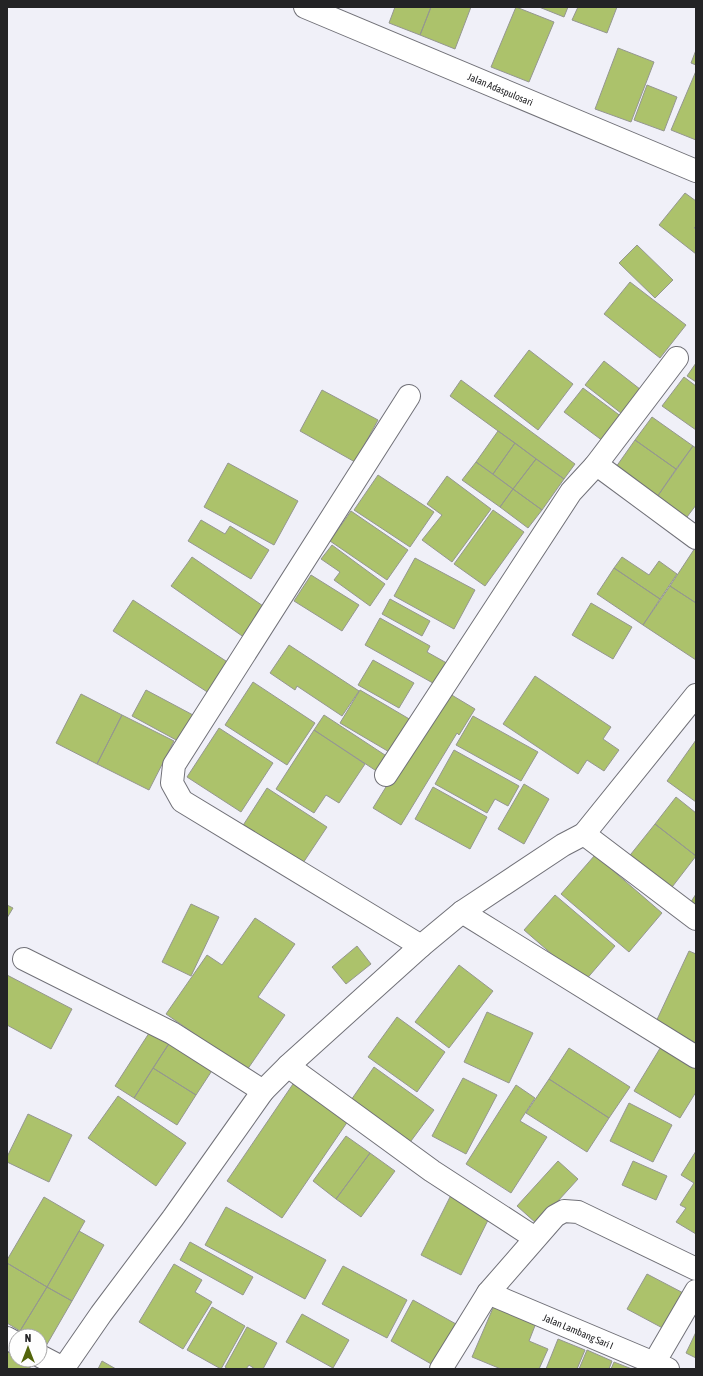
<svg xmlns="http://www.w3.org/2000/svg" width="703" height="1376" viewBox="0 0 703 1376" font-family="'Asap Condensed',sans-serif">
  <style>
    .building { fill: #acc26b; stroke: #959790 }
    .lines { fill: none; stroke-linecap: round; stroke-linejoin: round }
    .street-casing { stroke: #717178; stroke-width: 24 }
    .street { stroke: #fff; stroke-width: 22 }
    .labels { text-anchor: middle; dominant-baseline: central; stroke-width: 3; stroke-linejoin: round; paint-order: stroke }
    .street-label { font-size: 10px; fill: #232325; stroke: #fefefe }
  </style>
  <rect width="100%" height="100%" fill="#f0f0f8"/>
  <path class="building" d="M395,7H431L420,35L389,23Z
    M431,7H471L455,49L420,35Z
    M516,7L554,22L529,82L491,67Z
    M539,7H568L564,17Z
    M578,7H617L607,33L572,20Z
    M618,48L654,62L631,122L595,109Z
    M696,50V65L691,63Z
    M696,71V140L671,130Z
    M647,85L677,97L664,131L634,120Z
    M685,193L696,201V226L694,228L696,229V254L659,225Z
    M637,245L673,280L655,298L619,263Z
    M630,282L686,325L660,358L604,314Z
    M529,350L573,384L538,430L494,396Z
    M604,361L645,393L626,417L585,385Z
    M696,363V382L687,376Z
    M684,377L696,386V430L662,406Z
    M461,380L575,464L564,479L450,396Z
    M583,388L626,420L607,444L564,412Z
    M322,390L378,420L355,462L300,431Z
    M652,417L693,446L676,469L635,440Z
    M498,431L515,443L493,474L476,462Z
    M635,440L676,469L657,497L616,467Z
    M515,443L536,459L513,489L493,474Z
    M693,446L696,448V505L687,517L657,497Z
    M536,459L564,479L542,510L513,489Z
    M476,462L513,489L500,507L462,480Z
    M228,463L298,501L274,545L204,507Z
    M378,475L434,512L410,547L354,510Z
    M447,476L491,509L452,562L422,540L442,515L427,504Z
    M513,489L542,510L528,528L500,507Z
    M493,510L524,532L485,586L454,564Z
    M351,511L408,550L387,580L330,541Z
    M201,520L225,534L230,526L269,550L251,579L188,541Z
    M332,545L385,584L370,606L334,580L340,572L321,559Z
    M695,548L696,549V603L670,586Z
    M192,557L266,608L245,638L171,586Z
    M622,557L649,575L659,561L677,574L660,599L614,568Z
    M415,558L475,590L454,629L394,596Z
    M614,568L660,599L643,625L597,594Z
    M311,575L359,605L342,631L294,601Z
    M670,586L696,603V660L643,625Z
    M390,599L430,621L422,636L382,614Z
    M133,600L232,665L212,695L113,631Z
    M591,603L632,627L613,659L572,635Z
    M380,618L430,646L427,652L452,666L440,687L365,645Z
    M289,645L359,691L342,716L297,686L295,690L270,673Z
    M373,660L414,683L399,708L358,685Z
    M535,676L611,727L603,739L619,750L604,771L587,760L578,774L503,724Z
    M253,682L315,723L287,765L225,725Z
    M146,690L193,715L178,741L132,716Z
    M360,690L411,720L391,753L340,723Z
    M445,691L475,709L459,735L457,733L401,825L373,808Z
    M81,694L122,715L97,764L56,743Z
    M122,715L174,741L149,790L97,764Z
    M324,715L391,759L381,774L314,730Z
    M473,716L538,752L521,781L456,745Z
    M219,728L273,763L241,812L187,777Z
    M314,730L365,764L339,803L326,795L314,813L276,789Z
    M696,740V802L667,781Z
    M454,750L519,786L508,806L495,799L487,813L435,784Z
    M524,784L549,799L524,844L498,829Z
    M433,787L487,817L470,849L415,819Z
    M267,788L327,827L301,866L242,827Z
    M676,797L696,813V856L655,824Z
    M655,824L696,856L669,891L627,859Z
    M595,855L662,913L629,952L561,894Z
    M696,894V913L687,908Z
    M555,895L615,946L584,982L524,930Z
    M191,904L219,917L191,976L162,962Z
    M7,905L13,908L7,918Z
    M255,918L295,944L258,997L285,1015L247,1070L166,1014L207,955L222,965Z
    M357,946L371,964L346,984L332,967Z
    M689,951L696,954V1045L654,1026Z
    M459,965L493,991L449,1048L415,1022Z
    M7,975L72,1009L51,1049L7,1025Z
    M487,1012L533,1033L509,1083L464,1062Z
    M397,1017L445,1052L417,1092L368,1057Z
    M151,1030L170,1042L134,1098L115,1086Z
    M170,1042L213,1069L196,1095L153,1068Z
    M662,1045L696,1066V1092L680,1118L634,1091Z
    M569,1048L630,1087L609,1118L549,1079Z
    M374,1067L434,1110L408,1145L349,1103Z
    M153,1068L196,1095L177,1125L134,1098Z
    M463,1078L497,1095L466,1154L432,1136Z
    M549,1079L609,1118L587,1152L526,1113Z
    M293,1084L348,1121L282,1218L227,1181Z
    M516,1085L535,1098L520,1121L547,1137L511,1193L466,1164Z
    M118,1096L186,1143L156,1186L88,1138Z
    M629,1103L672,1125L653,1162L610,1141Z
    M28,1114L72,1135L49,1182L7,1162V1157Z
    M346,1136L370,1153L336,1199L313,1181Z
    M696,1151V1234L676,1222L686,1208L680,1205L694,1183L681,1175Z
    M370,1153L395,1171L361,1217L336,1199Z
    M558,1161L578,1179L537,1224L517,1206Z
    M633,1161L667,1176L656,1200L622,1185Z
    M452,1193L492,1212L461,1275L421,1255Z
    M44,1197L85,1221L47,1287L7,1263V1260Z
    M226,1207L326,1260L305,1299L205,1245Z
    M79,1231L104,1245L72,1301L47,1287Z
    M190,1242L253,1277L243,1295L180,1260Z
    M7,1263L47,1287L20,1331L7,1323Z
    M174,1264L202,1280L195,1292L212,1302L183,1349L139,1322Z
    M343,1266L407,1300L387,1338L322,1304Z
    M647,1274L689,1296L670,1332L627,1309Z
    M47,1287L72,1301L46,1346L40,1342V1336H29L20,1331Z
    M413,1300L456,1324L433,1365L391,1341Z
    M496,1301L538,1318L529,1341L548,1349L539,1369H501L472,1357Z
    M212,1307L245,1326L221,1369L187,1350Z
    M302,1314L349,1340L333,1368L286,1342Z
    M247,1327L277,1343L263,1369H255L249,1365L246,1369H228L225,1367Z
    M696,1332V1358L686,1353Z
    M558,1339L585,1350L577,1369H546Z
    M7,1347L16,1351V1360L34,1361L29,1369H7Z
    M587,1350L612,1361L609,1369H579Z
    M102,1361L116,1369H98Z
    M614,1362L632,1369H611Z"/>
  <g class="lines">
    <g class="street-casing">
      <g id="street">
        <path id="s1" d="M305,7L696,171"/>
        <path d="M409,396L174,765L172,783L182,801L421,946"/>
        <path d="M595,466L677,358"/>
        <path d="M386,775L571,492L595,466L604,470L696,538"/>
        <path d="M584,834L696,919"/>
        <path d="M462,912L696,1057"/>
        <path d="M24,959L172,1033L263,1091"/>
        <path d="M288,1066L432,1171L535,1238"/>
        <path id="s2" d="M488,1293L668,1369"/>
        <path d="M7,1338L16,1343"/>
        <path d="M40,1356L63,1368"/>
        <path d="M654,1363L696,1291"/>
        <path d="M63,1369L101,1314L173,1218L263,1091L288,1066L421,946L462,912L563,845L584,834L696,695"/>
        <path d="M441,1369L488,1293L555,1216L564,1211L578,1212L696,1269"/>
      </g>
    </g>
    <use href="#street" class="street"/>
  </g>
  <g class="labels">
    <g class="street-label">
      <text stroke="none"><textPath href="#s1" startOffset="212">Jalan Adaspulosari</textPath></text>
      <text stroke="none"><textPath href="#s2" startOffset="98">Jalan Lambang Sari I</textPath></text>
    </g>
  </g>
  <rect width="703" height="1376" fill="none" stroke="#232325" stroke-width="16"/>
  <g transform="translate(28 1348)"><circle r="19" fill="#fefefe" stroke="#a6a6a7"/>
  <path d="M0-3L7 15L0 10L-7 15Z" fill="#52640b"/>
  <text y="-6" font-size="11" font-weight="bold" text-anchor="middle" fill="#232325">N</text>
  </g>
</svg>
